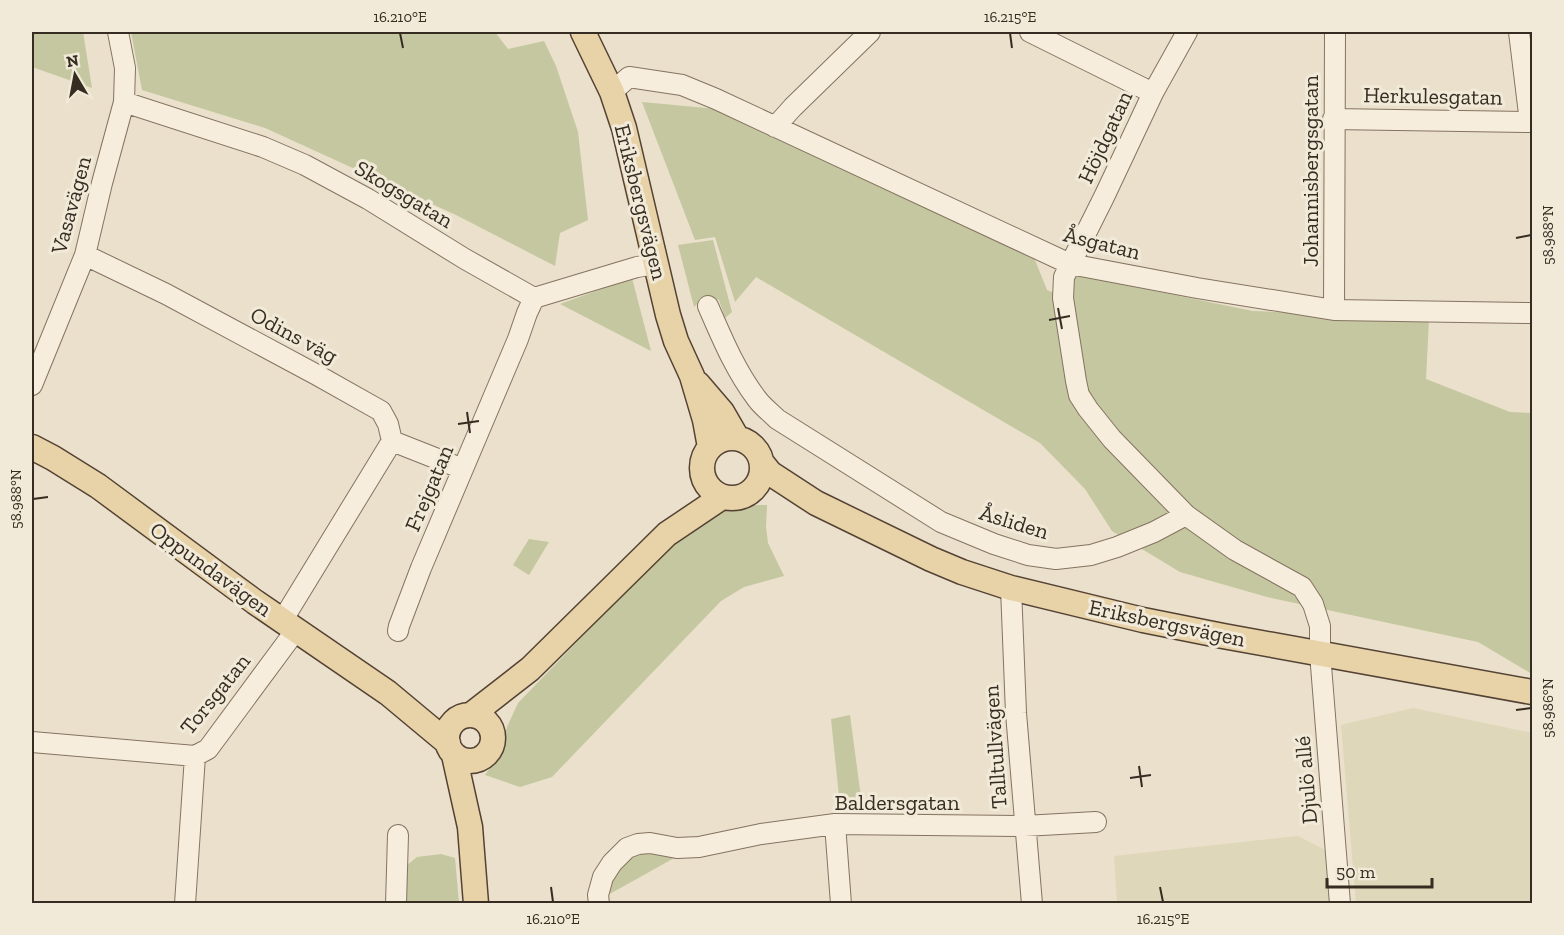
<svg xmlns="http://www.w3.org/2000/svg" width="1564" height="935" viewBox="0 0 1564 935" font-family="'Zilla Slab',serif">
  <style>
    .farmland { fill: #dfd7b9 }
    .green { fill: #c4c79f }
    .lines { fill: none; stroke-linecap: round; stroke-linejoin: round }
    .minor-casing { stroke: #857361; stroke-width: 22 }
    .major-casing { stroke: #544234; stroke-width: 27 }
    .minor { stroke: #f6eddd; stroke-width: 20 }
    .major { stroke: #e8d2a8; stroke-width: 24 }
    .ticks { fill: none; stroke: #372c22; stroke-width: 2 }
    .labels { text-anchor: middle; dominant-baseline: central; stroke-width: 6; stroke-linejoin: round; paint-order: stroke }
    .street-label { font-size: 22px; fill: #372c22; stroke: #f2ead9 }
    .neatline { fill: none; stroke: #372c22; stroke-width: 2 }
    .ticks-label { font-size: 15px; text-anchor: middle; fill: #372c22 }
  </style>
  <rect width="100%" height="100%" fill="#eae0cb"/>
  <path class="farmland" d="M1413,708L1532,733V903H1356L1341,725Z
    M1298,836L1327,851L1332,903H1117L1114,856Z"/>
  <path class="green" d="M32,32H83L92,88L32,67Z
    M131,32H495L508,49L544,41L556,66L578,132L588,220L560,233L555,266L456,215L265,128L142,90Z
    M642,102L717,109L1033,255L1047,290L1067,298L1076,275L1253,311L1429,319L1426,379L1510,412L1532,413V674L1478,642L1267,597L1180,572L1112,531L1085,489L1040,443L756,277L735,302L715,237L695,240Z
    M713,240L732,312L725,318L719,300L703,298L694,307L678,245Z
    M632,278L651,351L560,304Z
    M748,505H767L766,527L768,543L784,576L744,587L721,601L552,777L520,787L485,775L501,752L507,727L518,703L690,525L723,508Z
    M529,539L549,542L529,575L513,565Z
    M850,715L862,805L840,806L831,719Z
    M441,854L455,858L459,903H402L401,870L417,857Z
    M636,854H651L676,857L606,896C613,875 616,868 636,854Z"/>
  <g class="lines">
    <g class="minor-casing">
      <path id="minor" d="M1030,32L1153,93
        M1187,32L1153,93L1104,197L1064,277L1063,298L1076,381L1079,395L1088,409L1112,439L1186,515L1235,550L1302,587L1313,604L1320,626V653L1340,904
        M1519,32L1530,122
        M612,92L629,77L682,85L716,99L1070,264L1197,288L1334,310L1532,313
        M124,102L263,147L305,165L368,199L465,259L534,298L637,267L656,264
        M1333,119L1532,122
        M775,127L793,107L870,32
        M85,255L166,294L317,375L381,411L388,424L392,441L463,469
        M708,306C722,338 735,370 757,399C762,406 770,412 777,419L941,522L994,544L1028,555L1056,559L1091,555L1117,547L1154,532L1186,515
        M1334,310L1335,32
        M32,385L85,255L102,183L124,102L125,68L118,32
        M1011,588L1016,713L1032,904
        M282,621L392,441
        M398,631L399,626L421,568L518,339L527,313L534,298
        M32,742L195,756
        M835,824L841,904
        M185,904L195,756L208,749L296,630
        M396,904L398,835
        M599,904L598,895L603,877L612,863L627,848L638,844L650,843L677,848L699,847L761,834L835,824L1024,826L1096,822"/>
    </g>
    <g class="major-casing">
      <path id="major" d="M583,32L612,92L624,128L668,315L676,341L692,376L705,420L710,447
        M698,384L722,412L737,438
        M702 468a30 30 0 1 1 60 0a30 30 0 1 1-60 0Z
        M32,447L53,458L98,486L255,602L388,693L448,743
        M762,463L770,473L816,503L931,559L962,572L1011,588L1143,620L1223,636L1532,692
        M471,715L530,669L667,534L722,497
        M447 738a23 23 0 1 1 46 0a23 23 0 1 1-46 0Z
        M454,755L470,827L476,904"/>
    </g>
    <use href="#minor" class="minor"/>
    <use href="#major" class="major"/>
  </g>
  <path class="ticks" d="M400,33L403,48M1010,33L1012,48M1516,238L1531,235M1058,308L1062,329M1049,320L1070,316M467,412L470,433M458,424L479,421M33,499L48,497M1516,710L1531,708M1139,766L1142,787M1130,778L1151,775M551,887L553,902M1160,887L1163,902"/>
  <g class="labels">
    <g class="street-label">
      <text transform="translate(1433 96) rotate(1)">Herkulesgatan</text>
      <text transform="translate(1105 137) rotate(-65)">Höjdgatan</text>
      <text transform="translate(1310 171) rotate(-90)">Johannisbergsgatan</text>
      <text transform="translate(404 194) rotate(31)">Skogsgatan</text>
      <text transform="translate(641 202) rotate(76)">Eriksbergsvägen</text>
      <text transform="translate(71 205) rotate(-75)">Vasavägen</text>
      <text transform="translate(1102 243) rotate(14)">Åsgatan</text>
      <text transform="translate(294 335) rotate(28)">Odins väg</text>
      <text transform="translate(429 488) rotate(-67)">Frejgatan</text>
      <text transform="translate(1014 522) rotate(17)">Åsliden</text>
      <text transform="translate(211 569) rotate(36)">Oppundavägen</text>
      <text transform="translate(1167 623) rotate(12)">Eriksbergsvägen</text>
      <text transform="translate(215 694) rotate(-51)">Torsgatan</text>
      <text transform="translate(995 747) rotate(-94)">Talltullvägen</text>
      <text transform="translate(1306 780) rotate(-95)">Djulö allé</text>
      <text x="897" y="802">Baldersgatan</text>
    </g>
  </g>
  <rect width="1564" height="935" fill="none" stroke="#f2ead9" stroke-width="66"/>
  <g transform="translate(75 75) rotate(350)" stroke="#f2ead9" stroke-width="4.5" paint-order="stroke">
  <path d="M0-4.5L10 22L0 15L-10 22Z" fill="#372c22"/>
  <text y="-9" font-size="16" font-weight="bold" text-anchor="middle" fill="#372c22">N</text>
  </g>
  <path d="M1327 878v9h105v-9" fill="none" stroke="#372c22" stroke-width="3"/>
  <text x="1336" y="878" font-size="18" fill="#372c22" stroke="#f2ead9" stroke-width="4.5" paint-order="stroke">50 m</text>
  <rect x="33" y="33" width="1498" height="869" class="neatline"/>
  <g class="ticks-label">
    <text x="400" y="22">16.210°E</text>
    <text x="1010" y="22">16.215°E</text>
    <text transform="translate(1548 235) rotate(-90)" y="5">58.988°N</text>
    <text transform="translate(16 499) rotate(-90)" y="5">58.988°N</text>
    <text transform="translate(1548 708) rotate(-90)" y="5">58.986°N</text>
    <text x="553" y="924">16.210°E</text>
    <text x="1163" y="924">16.215°E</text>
  </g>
</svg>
